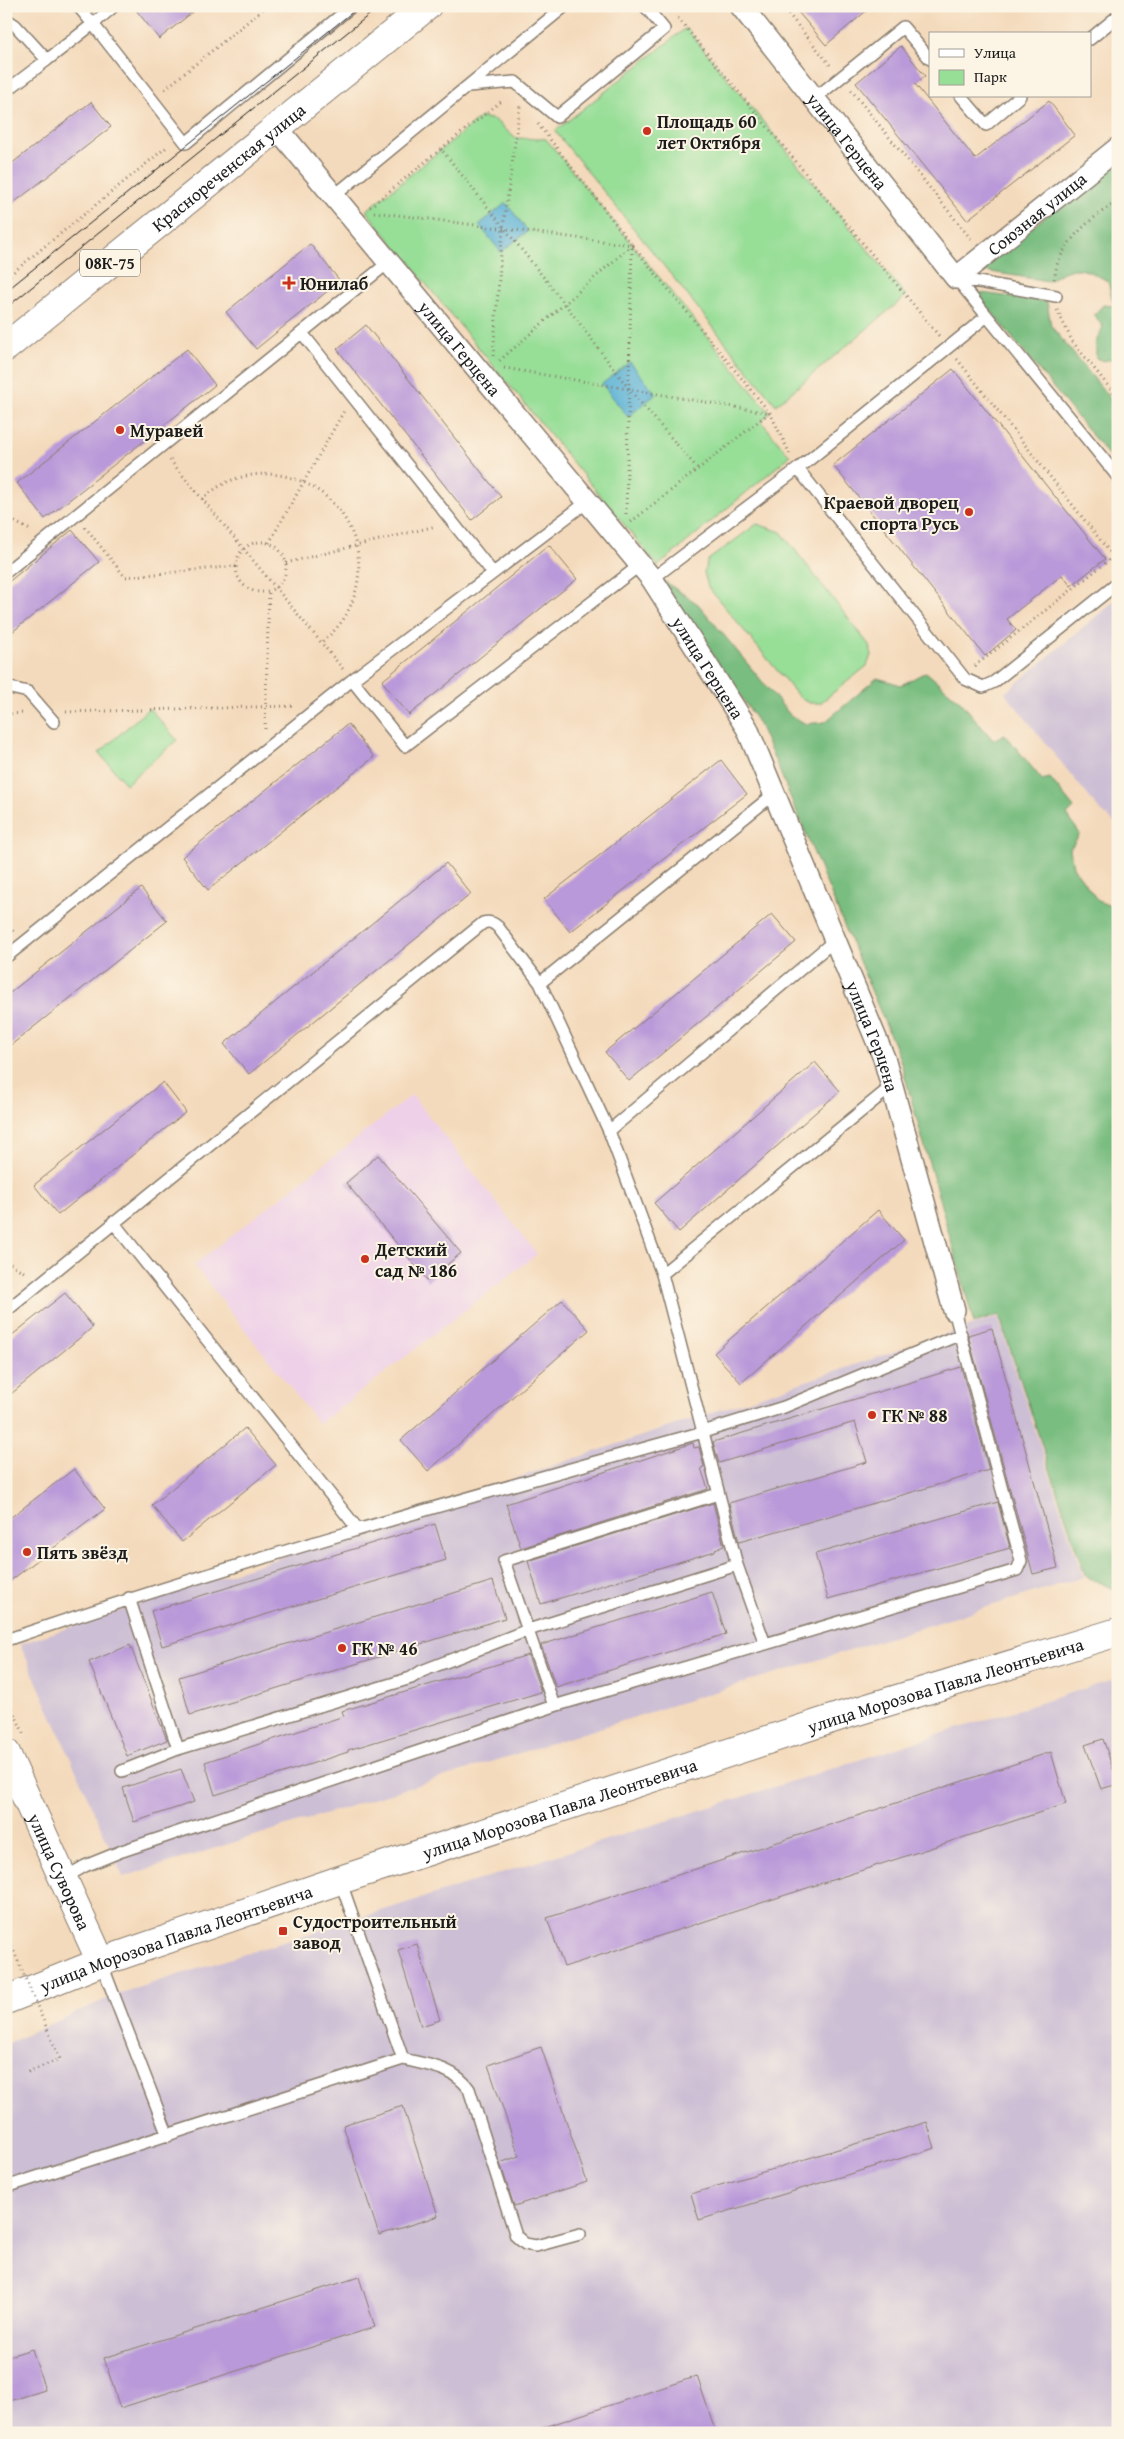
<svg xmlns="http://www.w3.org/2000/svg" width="1124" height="2439" viewBox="0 0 1124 2439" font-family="'Gentium Book Plus',serif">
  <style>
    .built { fill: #eed0e8 }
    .industrial { fill: #ccbed4 }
    .green { fill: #97de97; stroke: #5a7d5a }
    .forest { fill: #79bd80; stroke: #4a6c4e }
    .water { fill: #59b1d6; stroke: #3a6679 }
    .building { fill: #b999d9 }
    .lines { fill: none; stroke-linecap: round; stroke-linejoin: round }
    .lane-casing { stroke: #887b6c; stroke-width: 14 }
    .street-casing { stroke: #887b6c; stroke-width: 24 }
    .secondary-casing { stroke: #887b6c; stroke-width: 30 }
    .primary-casing { stroke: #887b6c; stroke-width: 30 }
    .path { stroke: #887b6c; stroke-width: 3; stroke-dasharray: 1 4; stroke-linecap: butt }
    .lane { stroke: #fff; stroke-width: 11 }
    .street { stroke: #fff; stroke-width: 21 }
    .secondary { stroke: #fff; stroke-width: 28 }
    .primary { stroke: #fff; stroke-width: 28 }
    .tram { stroke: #1c1c1c; stroke-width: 1 }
    .path-bridge { stroke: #887b6c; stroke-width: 3; stroke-dasharray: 1 4; stroke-linecap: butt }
    .poi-dot { fill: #c8321e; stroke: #fcf5e5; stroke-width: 2 }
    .labels { text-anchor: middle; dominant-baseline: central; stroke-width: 4; stroke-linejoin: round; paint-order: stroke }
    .shield { fill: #fcf5e5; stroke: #5f5d58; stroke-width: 1 }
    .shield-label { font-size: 16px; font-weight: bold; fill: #1c1c1c }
    .poi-label { font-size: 18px; font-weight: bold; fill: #1c1c1c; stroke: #fcf5e5; text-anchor: start }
    .street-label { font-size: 18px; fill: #1c1c1c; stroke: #fcf5e5 }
  </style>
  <rect width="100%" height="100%" fill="#fcf5e5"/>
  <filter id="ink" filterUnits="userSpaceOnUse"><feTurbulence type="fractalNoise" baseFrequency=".02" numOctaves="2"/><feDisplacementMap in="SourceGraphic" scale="10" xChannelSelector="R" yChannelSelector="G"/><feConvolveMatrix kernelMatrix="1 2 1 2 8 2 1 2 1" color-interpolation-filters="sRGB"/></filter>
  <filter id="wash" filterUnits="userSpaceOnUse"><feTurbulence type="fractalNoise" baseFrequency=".0096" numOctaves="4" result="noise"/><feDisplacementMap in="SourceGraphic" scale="20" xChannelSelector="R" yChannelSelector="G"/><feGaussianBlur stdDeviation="1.12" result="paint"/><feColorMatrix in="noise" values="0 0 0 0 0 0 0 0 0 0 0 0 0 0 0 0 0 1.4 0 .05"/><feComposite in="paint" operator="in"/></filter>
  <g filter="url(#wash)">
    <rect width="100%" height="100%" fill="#f4dabc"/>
    <path class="built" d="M412,1095L537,1254L319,1424L194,1265Z"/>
    <path class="industrial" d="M1118,598V826L1098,808L1005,693Z
      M998,1317L1083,1577L123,1877L20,1644Z
      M1118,1678V2433H6V2044L118,1994Z"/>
    <path class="green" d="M686,28L906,296L776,405L555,131Z
      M481,117L495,120L515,138L546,139L770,413L761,421L790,456L658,566L366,211Z
      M757,524L781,532L869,645L871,655L867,666L820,703H809L799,697L708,587L704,572L708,560Z
      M149,708L177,740L126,784L99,753Z"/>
    <path class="forest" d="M1118,159V377L1112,359L1103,361L1096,358V342L1103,327L1094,315L1103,305L1114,306L1108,281C1080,267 1076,263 1048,281L978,270Z
      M975,292L1047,302L1051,326L1118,408V467Z
      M662,580L698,604L790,715L806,724L825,722L877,678L901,685L926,672L960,701L993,740L1005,734L1042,780L1050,778L1074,808L1067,815L1080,834L1070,849L1073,867L1098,901L1118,909V1591L1085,1576L999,1315L974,1323L900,1059L777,765L758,722Z"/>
    <path class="water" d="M506,203L528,231L501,252L479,225Z
      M630,362L656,394L628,417L602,384Z"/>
    <g id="blocks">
      <path class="building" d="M133,6H200L159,39Z
        M793,6H872L826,45Z
        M901,46L925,76L915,84L975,159L1049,101L1075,135L967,220L856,83Z
        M91,102L111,127L6,209V168Z
        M310,244L340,281L256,349L226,312Z
        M366,325L501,497L472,520L337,349Z
        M187,349L215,385L45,519L17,483Z
        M953,369L1105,559L1071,586L1062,575L1007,619L1016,630L985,656L833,465Z
        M72,530L99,562L6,637V584Z
        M549,545L577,579L409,715L382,681Z
        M348,724L374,757L208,890L182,857Z
        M721,760L747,794L570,932L544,899Z
        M446,863L471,894L249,1074L224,1044Z
        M141,888L167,921L6,1049V996Z
        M772,914L796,942L629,1081L605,1052Z
        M815,1062L840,1091L679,1232L654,1203Z
        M163,1082L186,1112L58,1215L34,1185Z
        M378,1155L461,1253L428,1281L346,1183Z
        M878,1210L904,1240L741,1383L714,1353Z
        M65,1293L93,1327L6,1398V1340Z
        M562,1300L589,1330L428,1471L401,1440Z
        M992,1328L1058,1568L1033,1574L968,1335Z
        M961,1367L989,1470L739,1542L729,1503L867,1462L855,1422L719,1463L713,1442Z
        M245,1428L276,1465L182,1542L152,1505Z
        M693,1443L694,1448L699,1447L704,1467L701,1468L708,1489L521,1548L506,1504Z
        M74,1469L105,1509L6,1584V1521Z
        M998,1502L1010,1548L828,1599L815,1554Z
        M713,1503L724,1546L715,1549V1551L541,1604L528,1561Z
        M435,1524L446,1560L162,1646L151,1611Z
        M493,1581L505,1618L190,1715L179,1677Z
        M712,1592L726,1634L556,1687L541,1645Z
        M130,1645L167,1740L127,1756L89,1662Z
        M528,1655L541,1692L348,1750V1752L215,1795L205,1762L344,1716L342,1711Z
        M1103,1739L1118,1784L1101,1789L1085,1745Z
        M1051,1752L1066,1804L564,1967L547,1918Z
        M181,1769L194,1802L134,1822L123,1788Z
        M417,1944L440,2020L421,2026L398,1950Z
        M541,2047L587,2182L514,2206L500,2163L519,2156L488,2065Z
        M403,2106L438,2216L379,2235L343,2125Z
        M927,2122L935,2148L699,2220L691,2194Z
        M359,2277L375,2327L120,2408L104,2358Z
        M32,2349L45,2390L6,2402V2357Z
        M697,2376L716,2433H536V2430Z"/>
    </g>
  </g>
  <g filter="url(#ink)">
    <use href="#blocks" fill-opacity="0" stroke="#887b6c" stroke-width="1"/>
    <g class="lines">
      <g class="lane-casing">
        <path id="lane" d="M114,6L93,24L186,143L352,6
          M6,19L15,25L47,60L93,24L78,6
          M1090,39L1118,16
          M468,86L515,82L557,117L664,29L645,6
          M6,91L47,60
          M961,96L986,125L1020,96
          M814,99L903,27L930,59
          M334,196L565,6
          M956,278L1118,477
          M956,278L1056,296
          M302,333L493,573
          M798,469L965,679L983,687L994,682L1118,583
          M6,572L389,262
          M652,579L799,468L987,316
          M352,680L405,746L640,565
          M6,687L28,692L54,722
          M6,957L352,680L587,502
          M540,983L774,794
          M609,1131L835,940
          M113,1222L357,1528
          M662,1274L892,1086
          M6,1311L483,923C489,921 493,922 498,927L540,983L609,1131L662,1274L703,1432C469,1497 236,1562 6,1640
          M765,1644L737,1565L703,1432L784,1407L961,1334
          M554,1706L504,1561L718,1494
          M178,1749L411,1678L422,1671L528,1630L737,1565
          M122,1771L178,1749L129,1598
          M64,1878L85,1866L122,1851L554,1706L1017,1570L1021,1561L954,1310
          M101,1962L168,2136
          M403,2059C427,2065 454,2067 469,2089L516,2236L525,2244L536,2246L580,2234
          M6,2187L403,2059L340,1880"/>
      </g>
      <g class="street-casing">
        <g id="street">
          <path id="s1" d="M741,6L956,278L1118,148"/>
          <path id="s2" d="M278,129L652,579L747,728L884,1058L954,1310"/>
        </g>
      </g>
      <g class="secondary-casing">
        <g id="secondary">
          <path id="s3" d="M6,1753L101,1962"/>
        </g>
      </g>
      <g class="primary-casing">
        <g id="primary">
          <path id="s4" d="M6,347L427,6"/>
          <path id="s5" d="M6,2000L101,1962L340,1880L841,1716L1118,1632"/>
        </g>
      </g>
      <path class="path" d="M782,6L831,66
        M678,18L939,336
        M165,89L267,6
        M851,90L971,239
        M538,124L632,245L770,413L790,454
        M441,149L503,100
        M370,207L441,149L565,304L629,389L698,469
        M374,212L632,245L498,362
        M6,278L168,146
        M1054,279C1056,273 1056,265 1059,260C1070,235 1095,215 1118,201
        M1057,310L1072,341L1118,398
        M493,356L503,228L520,106
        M957,359L1113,556
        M504,368L770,413
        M170,460L343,669
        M202,499C213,490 224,482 238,478C318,455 386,537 348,611C342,624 331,634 321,643
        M626,514L632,245
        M6,517L32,531
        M631,522L769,413
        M85,527L125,577L236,566
        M236 567a25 25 0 1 1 50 0a25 25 0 1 1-50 0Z
        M269,543L344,411
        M286,563L436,526
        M975,666L1118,553
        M66,712L292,706
        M6,714L24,713
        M265,729L269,589
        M6,923L14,932
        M6,1261L27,1274
        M6,1696L25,1736
        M28,2072L60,2059L48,2031"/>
      <use href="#lane" class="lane"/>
      <use href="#street" class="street"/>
      <use href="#secondary" class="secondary"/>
      <use href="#primary" class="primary"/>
      <path class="tram" d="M6,291L360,6
        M6,308L380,6"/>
      <path class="path-bridge" d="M6,1933L48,2031"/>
    </g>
  </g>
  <g class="poi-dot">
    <circle cx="647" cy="131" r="5"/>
    <path d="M286.5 275.5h5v5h5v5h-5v5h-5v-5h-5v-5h5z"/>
    <circle cx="120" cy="430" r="5"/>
    <circle cx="969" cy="512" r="5"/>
    <circle cx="365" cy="1259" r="5"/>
    <circle cx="872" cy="1415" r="5"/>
    <circle cx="27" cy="1552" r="5"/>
    <circle cx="342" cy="1648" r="5"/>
    <rect x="278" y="1926" width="10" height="10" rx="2.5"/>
  </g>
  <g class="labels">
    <rect class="shield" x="80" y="249.5" width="60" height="27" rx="4"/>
    <g class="shield-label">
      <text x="110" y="263">08К-75</text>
    </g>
    <g class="poi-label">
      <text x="657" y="121">Площадь 60<tspan x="657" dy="21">лет Октября</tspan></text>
      <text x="300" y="283">Юнилаб</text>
      <text x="130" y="430">Муравей</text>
      <text x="959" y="502" text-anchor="end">Краевой дворец<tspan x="959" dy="21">спорта Русь</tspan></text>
      <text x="375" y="1249">Детский<tspan x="375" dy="21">сад № 186</tspan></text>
      <text x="882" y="1415">ГК № 88</text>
      <text x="37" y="1552">Пять звёзд</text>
      <text x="352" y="1648">ГК № 46</text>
      <text x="293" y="1921">Судостроительный<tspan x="293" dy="21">завод</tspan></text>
    </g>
    <g class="street-label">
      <text stroke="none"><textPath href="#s1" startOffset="172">улица Герцена</textPath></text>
      <text stroke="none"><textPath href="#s4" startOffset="286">Краснореченская улица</textPath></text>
      <text stroke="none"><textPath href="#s1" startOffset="450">Союзная улица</textPath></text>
      <text stroke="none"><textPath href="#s2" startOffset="285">улица Герцена</textPath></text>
      <text stroke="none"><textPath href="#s2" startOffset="690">улица Герцена</textPath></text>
      <text stroke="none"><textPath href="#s2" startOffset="1095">улица Герцена</textPath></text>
      <text stroke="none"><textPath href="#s5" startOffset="991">улица Морозова Павла Леонтьевича</textPath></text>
      <text stroke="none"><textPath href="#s5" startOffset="586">улица Морозова Павла Леонтьевича</textPath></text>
      <text stroke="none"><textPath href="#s3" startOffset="130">улица Суворова</textPath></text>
      <text stroke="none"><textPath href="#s5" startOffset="181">улица Морозова Павла Леонтьевича</textPath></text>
    </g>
  </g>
  <rect width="1124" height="2439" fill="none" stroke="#fcf5e5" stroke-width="25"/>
  <rect x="929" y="32" width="162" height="65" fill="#fcf5e5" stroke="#a29e95"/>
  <rect x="939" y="49" width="25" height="8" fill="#ffffff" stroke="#a29e95"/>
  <text x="974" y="58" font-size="15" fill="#1c1c1c">Улица</text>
  <rect x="939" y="70" width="25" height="15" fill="#97de97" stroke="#a29e95"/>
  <text x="974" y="82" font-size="15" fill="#1c1c1c">Парк</text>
</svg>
